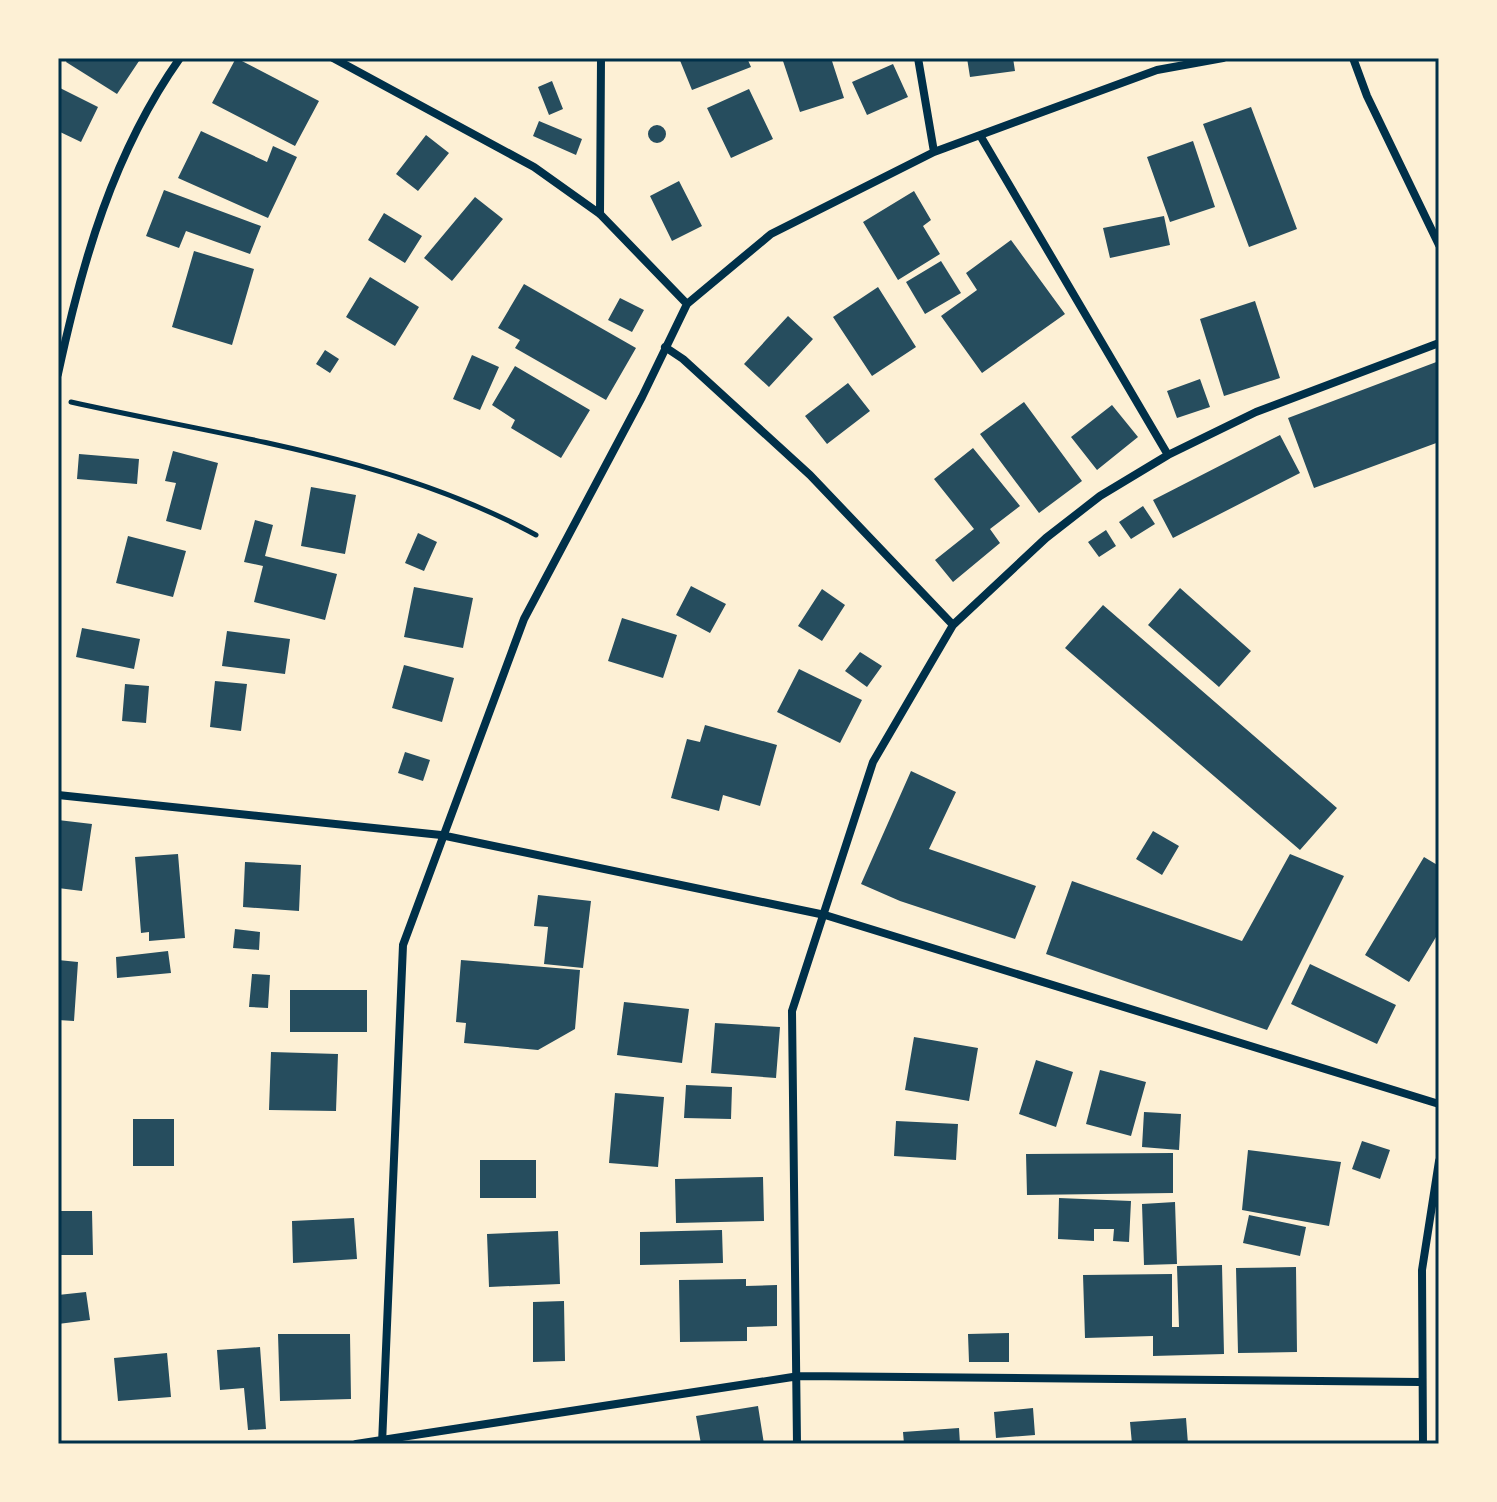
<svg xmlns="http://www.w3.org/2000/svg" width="1497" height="1502" viewBox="0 0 1497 1502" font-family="Figtree,sans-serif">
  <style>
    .building { fill: #264d5e }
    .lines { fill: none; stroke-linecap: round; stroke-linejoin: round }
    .path { stroke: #003049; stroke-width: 5 }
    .minor { stroke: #003049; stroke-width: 8 }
    .neatline { fill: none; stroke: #003049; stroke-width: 3 }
  </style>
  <rect width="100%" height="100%" fill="#fdf0d5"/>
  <path class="building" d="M68,58H141L117,94L66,62Z
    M236,58L319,101L295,146L212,103Z
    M679,58H747L751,67L692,90Z
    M782,58H831L844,98L800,112Z
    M967,58H1013L1015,71L970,77Z
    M893,64L908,97L867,115L852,82Z
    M552,81L563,109L549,115L538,87Z
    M58,87L98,107L81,142L58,131Z
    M749,89L773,139L731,158L707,108Z
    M1251,107L1297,229L1249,247L1203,124Z
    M539,121L582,139L576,155L533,136Z
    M648 134a9 9 0 1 1 18 0a9 9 0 1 1-18 0Z
    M201,131L267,162L273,146L297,157L268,218L178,178Z
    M426,135L449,153L418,191L396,174Z
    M1193,141L1215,207L1170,222L1147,157Z
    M679,181L702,226L672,241L650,196Z
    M164,190L261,226L250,254L186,231L179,248L146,236Z
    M914,191L931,220L923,226L940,254L898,280L863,222Z
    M475,197L503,219L452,281L424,258Z
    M384,213L422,236L405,263L368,240Z
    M1164,216L1170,245L1110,258L1103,228Z
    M1011,240L1065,314L982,373L941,316L977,290L966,273Z
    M194,251L254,269L232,345L172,327Z
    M941,261L961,293L925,314L906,282Z
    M370,277L419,307L395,346L346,317Z
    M524,284L636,348L606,400L515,348L520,340L498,328Z
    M878,287L916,347L872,376L833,317Z
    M620,298L644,310L632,332L608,320Z
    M1255,301L1280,378L1224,396L1200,319Z
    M788,316L813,339L769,387L744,364Z
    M325,350L339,359L330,373L316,364Z
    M472,355L499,367L480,410L453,399Z
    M1439,361V442L1314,488L1288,418Z
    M515,366L590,410L561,458L511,428L515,420L492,405Z
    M1200,379L1210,407L1177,418L1167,391Z
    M848,383L870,411L827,444L805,416Z
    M1024,402L1082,481L1039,513L980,434Z
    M1112,405L1138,437L1097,470L1071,437Z
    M1280,435L1300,473L1173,538L1153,500Z
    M973,448L1020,506L990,529L1000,543L953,582L935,560L974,529L934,479Z
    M173,451L218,463L201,530L166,521L176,483L165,481Z
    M79,454L139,459L137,484L77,479Z
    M311,487L356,495L345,554L301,546Z
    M1143,506L1155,524L1131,539L1119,522Z
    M255,520L273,525L265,556L337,574L325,620L254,602L263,566L244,562Z
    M1106,530L1116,546L1099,557L1088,542Z
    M418,533L437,542L424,571L405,563Z
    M128,536L186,551L173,597L116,583Z
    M691,586L726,604L710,633L676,615Z
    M414,587L473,598L463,648L404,637Z
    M1180,588L1251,651L1219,687L1148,625Z
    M822,589L845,605L822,641L798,626Z
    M1103,605L1337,808L1300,850L1065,648Z
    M622,618L677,635L663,678L608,661Z
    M82,628L140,639L134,669L76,657Z
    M227,631L290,639L285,674L222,666Z
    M860,652L882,666L867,687L845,671Z
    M404,665L454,678L442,722L392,708Z
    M799,669L862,700L840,743L777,712Z
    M215,681L247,684L241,731L210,727Z
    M125,684L149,686L146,723L122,721Z
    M705,725L777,745L760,806L723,795L719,811L671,798L687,739L700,742Z
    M405,752L430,760L423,781L398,773Z
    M911,771L956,792L929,849L1036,886L1015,939L900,901L861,884Z
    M58,820L92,824L82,891L58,888Z
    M1153,831L1179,846L1162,875L1136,859Z
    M178,854L185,938L149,941V932L141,933L135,857Z
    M1290,854L1344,876L1267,1030L1046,954L1072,881L1242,941Z
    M1424,857L1439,866V932L1409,982L1365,955Z
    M245,862L301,865L299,911L243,907Z
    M538,895L591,901L583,968L544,964L548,927L534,926Z
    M235,929L260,932L259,950L233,948Z
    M168,951L171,973L117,978L116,957Z
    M58,960L78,962L74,1021L58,1020Z
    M461,960L580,970L575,1029L538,1050L464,1043L466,1023L456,1022Z
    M1310,964L1396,1005L1377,1044L1291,1004Z
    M252,974L270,975L268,1008L249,1007Z
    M290,990H367V1032H290Z
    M624,1002L689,1009L682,1063L617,1055Z
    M715,1023L780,1027L776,1078L711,1073Z
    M914,1037L978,1048L969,1101L905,1090Z
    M271,1052L338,1054L336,1111L269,1110Z
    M1036,1060L1073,1072L1056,1127L1019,1114Z
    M1100,1070L1146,1082L1131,1136L1086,1124Z
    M686,1085L732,1087L731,1119L684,1118Z
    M615,1093L664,1097L658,1167L609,1163Z
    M1144,1112L1181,1114L1179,1150L1142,1147Z
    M133,1119H174V1166H133Z
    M896,1121L958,1124L956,1160L894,1156Z
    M1362,1141L1390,1150L1380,1179L1352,1169Z
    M1248,1150L1341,1162L1329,1226L1242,1210Z
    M1173,1153V1193L1027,1195L1026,1154Z
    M480,1160H536V1198H480Z
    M763,1177L764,1221L676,1223L675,1179Z
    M1059,1198L1131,1201L1129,1242L1113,1241L1114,1229H1094V1241L1058,1239Z
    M1175,1202L1177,1264L1144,1265L1142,1204Z
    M58,1211H92L93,1255H58Z
    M1249,1215L1306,1227L1300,1256L1243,1243Z
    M354,1218L357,1259L293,1263L292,1221Z
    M722,1230L723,1263L640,1265V1232Z
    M558,1231L560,1284L489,1287L487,1234Z
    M1222,1265L1224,1354L1153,1356V1336L1085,1338L1083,1275L1172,1274V1327H1179L1177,1266Z
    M1296,1267L1297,1352L1238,1353L1236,1268Z
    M746,1279V1286L777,1285V1326L747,1327V1341L680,1342L679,1280Z
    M86,1292L90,1320L58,1324V1295Z
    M564,1301L565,1361L533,1362V1302Z
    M1009,1333V1362H969L968,1334Z
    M278,1334H350L351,1399L280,1401Z
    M260,1347L266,1429L248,1430L244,1388L220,1390L217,1350Z
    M167,1353L171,1397L118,1401L114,1358Z
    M758,1406L764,1444H701L696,1416Z
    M1033,1408L1035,1435L996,1438L994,1412Z
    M1186,1418L1188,1444H1132L1130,1422Z
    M959,1428L960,1444H904L903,1432Z"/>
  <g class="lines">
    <path class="path" d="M71,402C227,437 393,457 536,535"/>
    <path class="minor" d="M333,58L534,167L600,214L687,304
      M918,58L934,152
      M1353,58L1367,96L1439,245
      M981,137L1168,455
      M600,214L601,58
      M665,347L683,359L810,475L953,625
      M58,374C82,262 113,153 180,58
      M58,795L441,835L825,915L1439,1104
      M356,1444L799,1376L1420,1382
      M382,1444L403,945L524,619L642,397L687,304L771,234L934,152L1157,70L1223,58
      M797,1444L792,1011L873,762L953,625L1046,538L1100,496L1168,455L1256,412L1439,343
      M1423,1444L1422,1270L1439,1161"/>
  </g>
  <rect width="1497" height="1502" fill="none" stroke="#fdf0d5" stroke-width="120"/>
  <rect x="60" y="60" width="1377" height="1382" class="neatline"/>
</svg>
